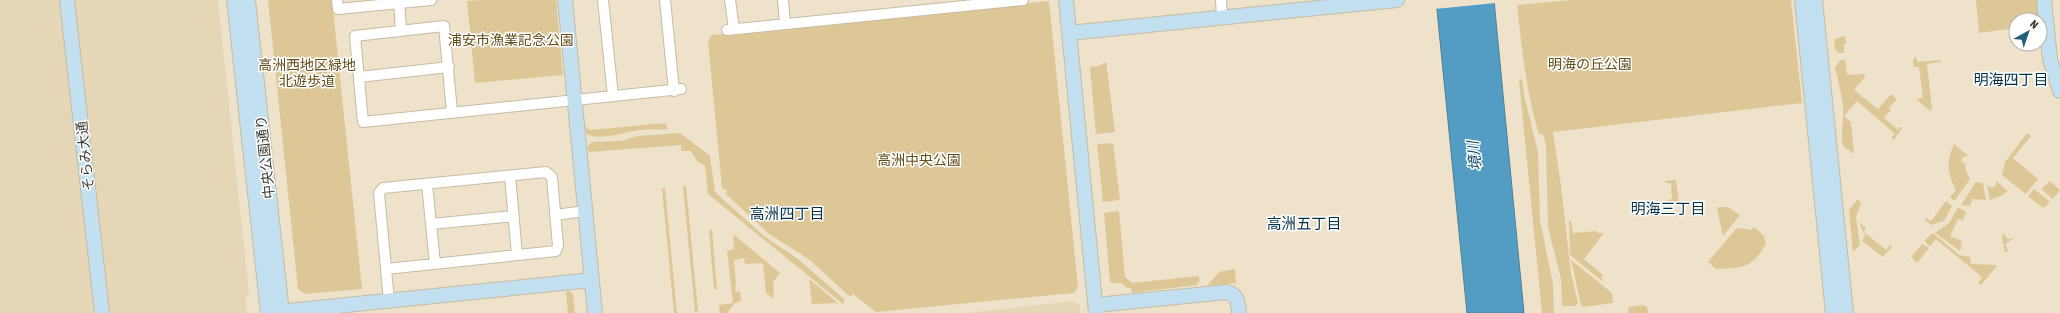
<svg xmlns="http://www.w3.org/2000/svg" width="2060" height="313" viewBox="0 0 2060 313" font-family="'Asap Condensed','Noto Sans JP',sans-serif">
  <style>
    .built { fill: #e5d6b7 }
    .green { fill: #dec797 }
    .water { fill: #539dc4; stroke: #4e8098 }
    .pier { fill: #eee2ca }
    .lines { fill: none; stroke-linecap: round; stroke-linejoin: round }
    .street-casing { stroke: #c7bba4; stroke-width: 12 }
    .secondary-casing { stroke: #c7bba4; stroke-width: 16 }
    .street { stroke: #fff; stroke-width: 10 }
    .secondary { stroke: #c2e0ef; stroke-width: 14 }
    .labels { text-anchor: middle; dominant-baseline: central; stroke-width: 3; stroke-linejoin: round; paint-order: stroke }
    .park-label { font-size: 14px; fill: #644e1a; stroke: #fff }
    .street-label { font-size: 14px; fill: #413c33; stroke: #fff }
    .neighbourhood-label { font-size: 15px; fill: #033247; stroke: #fff }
    .water-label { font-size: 15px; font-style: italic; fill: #0e4a66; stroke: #fff }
  </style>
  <rect width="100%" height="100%" fill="#eee2ca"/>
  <path class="built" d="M0,0H218L249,294L245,299L247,313H0Z
    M1074,301L1080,306V313H966Z"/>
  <path class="green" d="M268,0H332L362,289L305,294L298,289Z
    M481,0H556L563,75L475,83L467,1Z
    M1572,0H1791L1802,103L1553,132L1561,186L1571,273L1578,303L1575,306H1562L1561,279L1548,227L1546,146L1543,134H1539C1526,91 1522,50 1517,5Z
    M1976,0H2038L2040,20H2016V28L1979,33Z
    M1049,1L1078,287L1074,293L876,312L853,294L850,297L810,260L768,233L726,194L727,191L722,188L708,41L712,35Z
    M1844,36L1847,44H1844V53H1839L1834,48L1835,39Z
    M1915,56L1918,62L1941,60V62L1927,64L1932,109L1930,111L1916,99L1923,98L1919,67H1914L1913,61Z
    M1840,60H1845L1847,75L1864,74L1865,77L1854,90L1878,109L1891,94L1897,99L1889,108L1891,110L1884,118L1898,130L1900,127L1902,128L1894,140L1891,138L1895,134L1857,101L1844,116L1851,122L1854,154L1843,146C1840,133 1844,120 1843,105C1841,93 1838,80 1835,68Z
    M1106,62L1115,132L1096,134L1090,67L1099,66Z
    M1522,79L1524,95L1538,152L1540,220L1553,284L1554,313H1542L1519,80Z
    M666,123L667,129C658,130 648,129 638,130C627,132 595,142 586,133L585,126L590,130Z
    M680,133L710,156L715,192L764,236L798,259L845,300L843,304L708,194L705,166L697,161L691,151H681V145L589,152L587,147L592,142L621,141L638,136Z
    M2027,133L2031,136L2013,158L2038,179L2026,194L2002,175L2005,162Z
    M1113,143L1120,200L1103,202L1097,144Z
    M1954,144L1968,156L1963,157L1961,160L1963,163L1966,164L1965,169L1970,179L1955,200H1953L1950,197L1956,190C1947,173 1946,162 1954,144Z
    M1676,180L1679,203L1667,204V200L1672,199L1671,183H1666L1665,181Z
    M1996,181L2008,191L2001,196L1990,200L1987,185L1992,188L1996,185Z
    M2050,181L2060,190L2053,199L2041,189Z
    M1976,182L1983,183L1986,200L1972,199L1970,206L1961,205Z
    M686,186L698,311L695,312L683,187Z
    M665,188L677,313H674L662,189Z
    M2034,189L2050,202L2045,207H2042L2028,196Z
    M1857,200H1859L1861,204L1856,217L1860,245L1853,252L1849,210Z
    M1946,201L1952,206L1944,221L1931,225L1925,220V218L1931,221Z
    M1719,207H1728L1740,215L1723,236L1717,209Z
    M1958,207L1966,212L1963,220L1958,219L1950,236L1962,241L1960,251L1935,233L1949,223Z
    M1119,211L1125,277L1132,283L1198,276L1200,280L1197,285L1132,293L1131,288H1127L1122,283H1112L1110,281L1104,213Z
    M1569,221H1571L1573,233L1597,231V233H1604L1584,259L1603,275L1601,277L1603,280L1602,281L1570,255Z
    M1859,222L1866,228L1864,232L1886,250L1891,244V248L1883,257L1862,241L1865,236Z
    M1754,227L1764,236L1766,244C1752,269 1741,268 1716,269L1708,262L1736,229L1741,228L1751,230Z
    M709,230H712L717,289L714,290Z
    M1933,233L1959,255L1970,257L1971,264L1996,265L1997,266L1981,285L1978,283L1982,277L1936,239L1930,246L1926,243L1925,240Z
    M2004,233L2007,239L2014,238L2005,244L2008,251L2005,253L2002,236Z
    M733,234L780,273L773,282L774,299L766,293L763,263L745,264L744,258L734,260L736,283L735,292L740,291L741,301L735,303L727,313H720L719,305L733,303L727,251L734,249Z
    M1922,244L1929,248L1917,263L1911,257Z
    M1571,260L1612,293L1613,303L1583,307L1581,305Z
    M1235,269L1236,283L1207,286L1219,272Z
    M809,279L838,303L812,304Z
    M569,291L573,294L575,313H568L566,292Z
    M1643,305L1647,307L1648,313H1628L1629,307Z"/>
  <path class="water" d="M1436,0H1494L1524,313H1467Z"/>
  <path class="pier" d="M1434,0H1496V3L1435,9Z"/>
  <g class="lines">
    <g class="street-casing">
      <path id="street" d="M337,0L338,9L431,0
        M399,0L401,30
        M603,0L613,96
        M665,0L674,91
        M730,0L734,29
        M783,0L785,24
        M1221,0L1222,18
        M727,30L1023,0
        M359,77L449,67
        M452,112L444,26L355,36L363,122L681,89
        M510,176L517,255
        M427,184L435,264
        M555,215L585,211
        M431,224L514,216
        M386,269L556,251L558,246L552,177L546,172L383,188L379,193L389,301"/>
    </g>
    <g class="secondary-casing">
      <path id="secondary" d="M67,0L102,313
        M234,0L268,313
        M248,0L282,313
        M565,0L595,313
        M1066,0L1096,313
        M1802,0L1833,313
        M1815,0L1846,313
        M2044,0L2050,59L2060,91
        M1069,33L1397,0
        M1096,305L1227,292C1238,295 1238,303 1239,313
        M268,313L592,280"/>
    </g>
    <use href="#street" class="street"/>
    <use href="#secondary" class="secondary"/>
  </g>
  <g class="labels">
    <g class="park-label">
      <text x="511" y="40">浦安市漁業記念公園</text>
      <text x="1590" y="64">明海の丘公園</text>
      <text x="307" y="65">高洲西地区緑地<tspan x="307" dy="16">北遊歩道</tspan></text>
      <text x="919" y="160">高洲中央公園</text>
    </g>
    <g class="street-label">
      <text transform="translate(85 156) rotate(-96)">そらみ大通</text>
      <text transform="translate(265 157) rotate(-96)">中央公園通り</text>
    </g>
    <g class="neighbourhood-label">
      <text x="2011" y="79">明海四丁目</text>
      <text x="1668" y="208">明海三丁目</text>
      <text x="787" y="213">高洲四丁目</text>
      <text x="1304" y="223">高洲五丁目</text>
    </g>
    <g class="water-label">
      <text transform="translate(1474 156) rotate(-96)">境川</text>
    </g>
  </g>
  <g transform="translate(2028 32) rotate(40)"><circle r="19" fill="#ffffff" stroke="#b3b1ad"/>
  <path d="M0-3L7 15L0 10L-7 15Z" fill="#295e7a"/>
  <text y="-6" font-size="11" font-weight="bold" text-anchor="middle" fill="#413c33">N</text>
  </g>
</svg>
